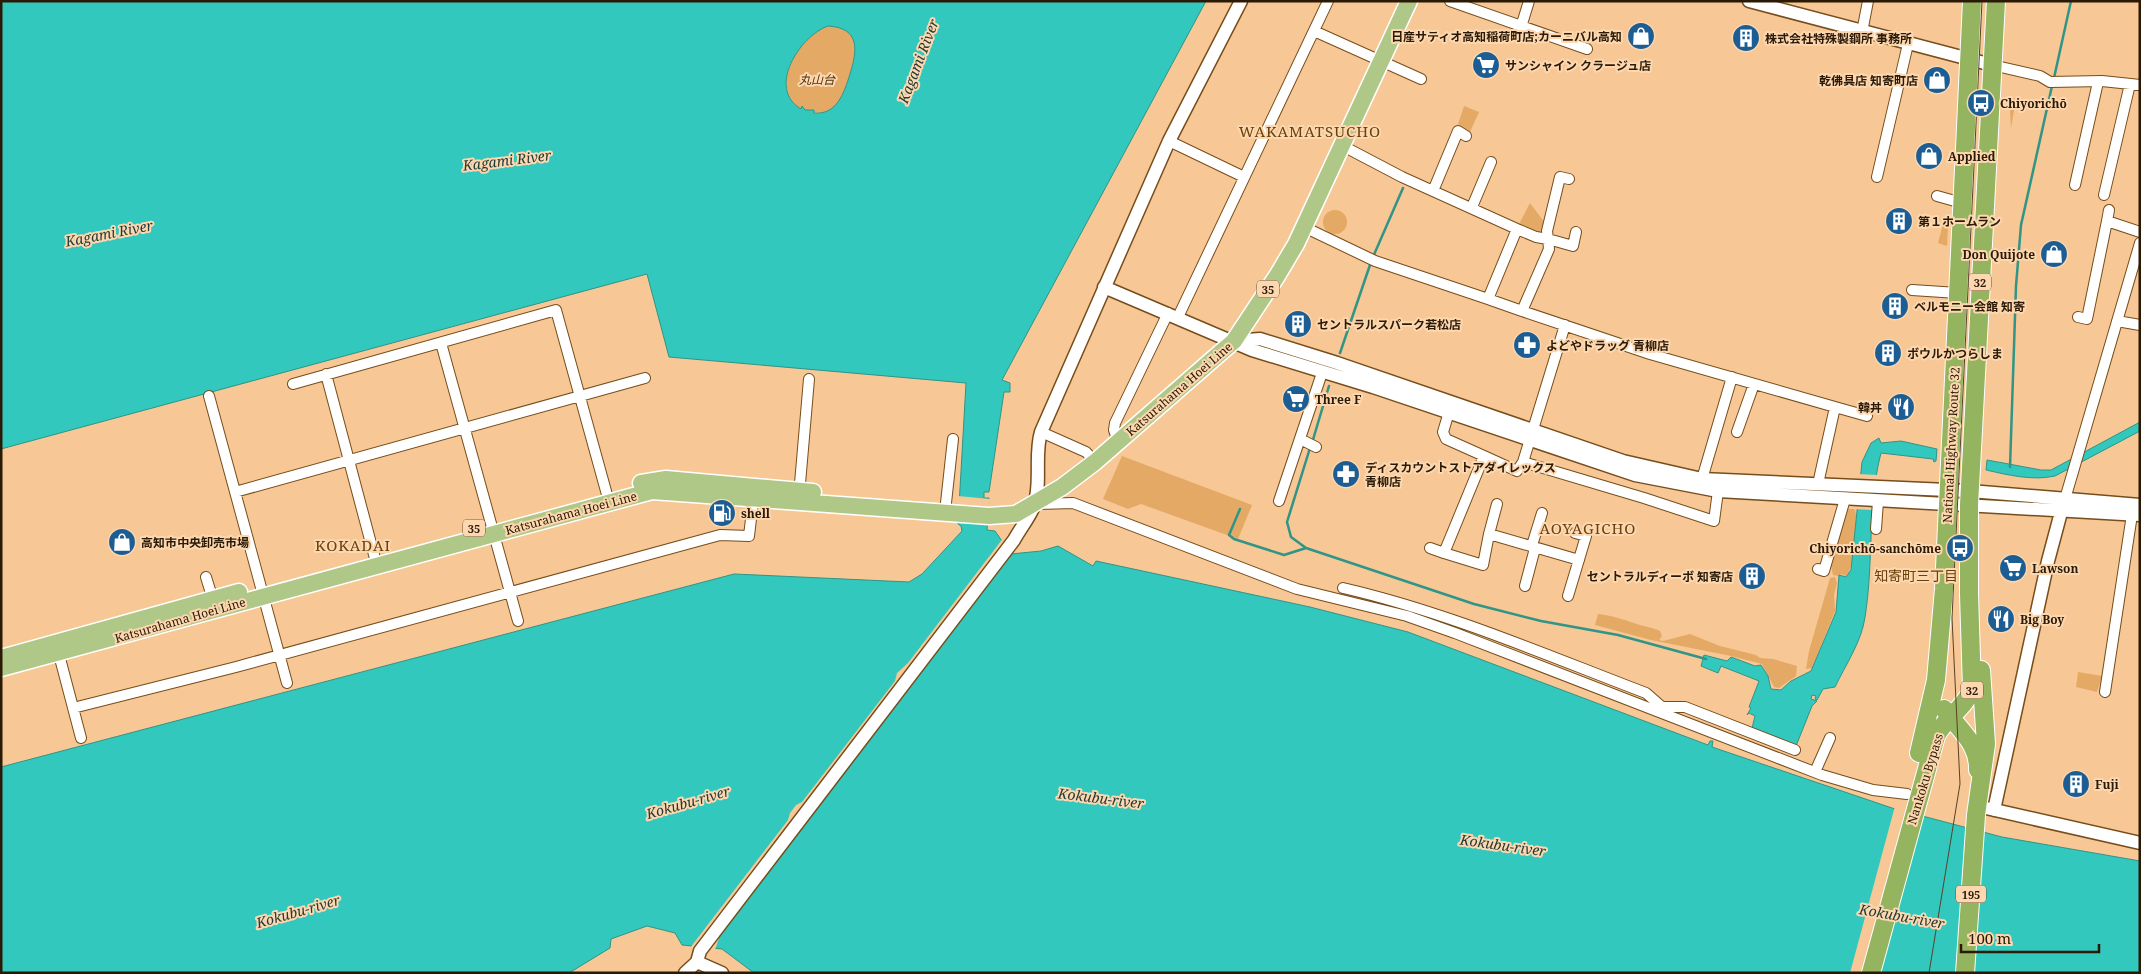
<svg xmlns="http://www.w3.org/2000/svg" width="2141" height="974" viewBox="0 0 2141 974" font-family="'Noto Serif','Noto Sans JP',serif">
  <style>
    .green { fill: #e5a966 }
    .water { fill: #32c8be; stroke: #309486; fill-rule: evenodd }
    .pier { fill: #f7c795 }
    .lines { fill: none; stroke-linecap: round; stroke-linejoin: round }
    .stream { stroke: #309486; stroke-width: 2.5 }
    .minor-casing { stroke: #764d1b; stroke-width: 12 }
    .tertiary-casing { stroke: #764d1b; stroke-width: 15 }
    .primary-casing { stroke: #fff; stroke-width: 19 }
    .trunk-casing { stroke: #fff; stroke-width: 20 }
    .minor { stroke: #fff; stroke-width: 10 }
    .tertiary { stroke: #fff; stroke-width: 12 }
    .primary { stroke: #afc787; stroke-width: 16 }
    .trunk { stroke: #94b45f; stroke-width: 18 }
    .tram { stroke: #594126; stroke-width: 1 }
    .labels { text-anchor: middle; dominant-baseline: central; stroke-width: 4; stroke-linejoin: round; paint-order: stroke }
    .shield { fill: #fdd7af; stroke: #695238; stroke-width: 1 }
    .shield-label { font-size: 11px; font-weight: bold; fill: #2a1905 }
    .poi-label { font-size: 12px; font-weight: bold; fill: #2a1905; stroke: #fdd7af; text-anchor: start }
    .park-label { font-size: 12px; font-style: italic; fill: #4c3110; stroke: #fdd7af }
    .street-label { font-size: 12px; fill: #2a1905; stroke: #fdd7af }
    .water-label { font-size: 14px; font-style: italic; fill: #223a37; stroke: #fdd7af }
    .neighbourhood-label { font-size: 14px; fill: #69410b; stroke: #fdd7af }
    .quarter-label { font-size: 15px; letter-spacing: 1px; fill: #69410b; stroke: #fdd7af }
  </style>
  <rect width="100%" height="100%" fill="#f7c795"/>
  <path class="green" d="M828,26C860,28 857,50 850,74C845,91 835,120 812,111C807,110 805,111 802,106L801,109C767,87 800,36 828,26Z
    M2013,98L2016,99L2011,128L2010,112Z
    M1464,106L1479,112L1470,132L1458,124Z
    M1530,203L1545,223L1542,231L1537,233L1519,224Z
    M1323 222a12 12 0 1 1 24 0a12 12 0 1 1-24 0Z
    M1943,224L1948,225L1947,246L1938,243Z
    M1122,456L1252,505L1238,539L1141,504L1128,509L1103,499Z
    M1847,509H1855L1856,515C1856,529 1856,566 1846,576L1841,574L1838,576L1833,575L1830,561Z
    M1835,577L1837,583L1834,595L1835,611L1812,668L1806,669L1809,651L1830,578Z
    M1598,614C1615,616 1621,619 1637,624C1645,627 1652,627 1660,631L1662,636L1659,640L1663,641L1690,634L1720,646L1756,655L1760,658L1773,659L1797,666L1796,676L1779,688L1774,687L1762,664L1731,656L1651,640L1595,625Z
    M2078,672L2102,676L2097,692L2076,687Z"/>
  <path class="water" d="M1,1H1206L1002,380L1010,383V392H1004L989,492H984V498H989L987,530L995,531L1011,554L1041,551L1058,546L1093,566L1096,561L1310,607L1408,632L1708,745L1710,741H1713L1712,747L1892,808L2002,837L2140,861V973H754L722,949L682,945L675,933L647,926L611,939L610,948L569,973H1V767L734,574L909,582L922,574L962,531L961,526L958,524L966,383L669,357L647,274L1,449ZM828,26C861,28 857,51 850,74C844,93 837,115 814,113V110H805L802,106L801,109C766,88 800,36 828,26Z
    M2140,422V431L2055,476C2033,481 2008,475 1986,470L1987,460L2041,470H2051Z
    M1879,438L1881,443L1901,441L1937,449L1936,461L1934,462L1933,459L1881,453C1867,507 1874,562 1865,617C1862,641 1845,666 1835,687L1823,689L1817,700L1815,699L1816,696L1812,695L1811,699L1817,701L1812,706L1796,746L1752,728L1755,716L1749,713L1747,715L1751,708L1749,707L1759,681L1721,666L1718,673L1701,666L1704,655L1727,661L1731,657L1755,666L1761,665L1768,676L1771,689L1781,690L1791,681L1811,671L1836,612L1839,575L1846,577L1851,570L1862,462L1871,443Z"/>
  <path class="pier" d="M1857,474L1878,475L1873,510L1853,509Z
    M958,496L990,499L989,515L957,521Z
    M1004,537L1012,551L720,935L715,950L690,948L788,820L790,813L796,805L802,802L895,681L897,673L908,663Z
    M1895,806L1923,813L1880,973H1850Z"/>
  <g class="lines">
    <path class="stream" d="M2054,78L2071,1
      M1373,257L1403,188
      M1340,353L1371,262
      M1312,443L1329,386
      M1310,448L1287,522L1291,537L1306,548L1474,604L1541,621L1618,635L1706,659
      M2010,467L2016,286L2021,225L2052,86
      M1240,509L1229,535L1234,539L1284,555L1306,548"/>
    <g class="minor-casing">
      <path id="minor" d="M1450,1L1587,49
        M1521,27L1529,1
        M1314,31L1421,79
        M1862,32L1868,1
        M1992,65L2040,76L2050,82L2102,81L2140,85
        M1169,141L1244,177
        M1341,145L1402,177L1517,229L1536,237L1548,239L1549,249L1522,311L1650,354L1835,407L1818,484
        M1877,177L1908,44
        M1569,179L1560,177L1547,231L1548,239L1573,246L1576,232
        M2075,185L2098,82
        M1433,191L1458,131L1466,136
        M2104,195L2130,84
        M1937,196L1962,203
        M1472,207L1491,162
        M2107,221L2109,210
        M1304,227L1375,261L1488,299
        M1517,229L1488,299L1522,311
        M1912,290L1958,293
        M1178,317L1328,1
        M2078,317L2087,319L2107,221L2140,232
        M2117,321L2140,325
        M1565,325L1523,462L1644,498L1714,521L1718,491
        M441,343L518,621
        M326,374L377,566
        M293,384L556,310L609,502
        M209,396L287,683
        M1835,407L1867,416
        M1449,412L1443,432L1446,439L1484,456L1444,553L1483,565L1489,534L1579,560
        M1041,432L1086,452L1095,462
        M1737,432L1754,384
        M1300,439L1316,447
        M1118,442L1114,430L1115,423L1168,313
        M1484,456L1517,471L1523,462
        M1702,479L1732,377
        M235,492L645,378
        M799,495L809,379
        M2065,499L2140,243
        M1279,501L1322,373
        M1038,504L1073,503L1297,589L1407,616L1455,633L1822,775L1873,790L1907,794
        M945,512L953,439
        M1876,529L1878,501
        M1489,534L1497,504
        M1430,548L1444,553
        M1818,569L1824,571L1845,499
        M206,577L214,603
        M1525,586L1534,552L1533,542L1542,513
        M1343,588C1447,612 1546,655 1646,693L1662,707
        M1568,596L1586,536L1575,533
        M57,647L81,738
        M2105,692L2133,508
        M73,708L236,667L720,535L749,536L754,493
        M1660,712L1662,707H1685L1795,750
        M1815,772L1830,738"/>
    </g>
    <g class="tertiary-casing">
      <path id="tertiary" d="M1749,1L1992,65
        M1104,287L1252,350L1373,387L1635,475L1718,491L2140,515
        M1234,341L1260,339L1337,363L1623,461L1702,479L1970,491L2140,505
        M1986,808L2140,843
        M1994,810L2048,561L2064,501
        M697,962L722,973
        M685,973L697,962L700,951L1014,540C1020,529 1029,518 1034,506C1042,483 1034,455 1041,432L1169,141L1241,1"/>
    </g>
    <g class="primary-casing">
      <path id="primary" d="M641,483L666,479L813,492
        M1,658L239,592
        M1,668L652,491L989,516L1016,514L1062,487L1095,462L1220,353L1234,341L1277,276L1296,244L1409,1"/>
    </g>
    <g class="trunk-casing">
      <path id="trunk" d="M1944,709C1959,730 1979,743 1978,770
        M1919,753L1936,680L1944,589L1972,1
        M1871,973L1936,736C1945,718 1965,708 1972,689L1969,594V505L1996,1
        M1965,973L1976,815L1986,744L1981,670"/>
    </g>
    <use href="#minor" class="minor"/>
    <use href="#tertiary" class="tertiary"/>
    <use href="#primary" class="primary"/>
    <use href="#trunk" class="trunk"/>
    <path class="tram" d="M1929,973L1960,784L1952,618L1982,1"/>
  </g>
  <defs>
    <g id="shop-disc" transform="scale(1.4375)"><circle r="9.5" fill="#1c5e93" stroke="#fdd7af"/><path d="M-5-2.5h2.3a2.7 3.5 0 0 1 5.4 0H5L5.5 6h-11ZM-1.5-2.5h3a1.5 2.3 0 0 0-3 0Z" fill="#fff"/></g>
    <g id="building-disc" transform="scale(1.4375)"><circle r="9.5" fill="#1c5e93" stroke="#fdd7af"/><path d="M-4-6H4V6H1V3H-1V6H-4ZM-2.5-4.3h1.7v1.8h-1.7ZM.8-4.3h1.7v1.8H.8ZM-2.5-1h1.7V.8h-1.7ZM.8-1h1.7V.8H.8Z" fill="#fff"/></g>
    <g id="supermarket-disc" transform="scale(1.4375)"><circle r="9.5" fill="#1c5e93" stroke="#fdd7af"/><path d="M-6-5.5h2.5l.6 2H6L4.5 2H-2.5L-4.4-4H-6ZM-1.5 3.2a1.3 1.3 0 1 0 .1 0ZM3 3.2a1.3 1.3 0 1 0 .1 0Z" fill="#fff"/></g>
    <g id="bus-disc" transform="scale(1.4375)"><circle r="9.5" fill="#1c5e93" stroke="#fdd7af"/><path d="M-5-6H5V4H4V6H2V4H-2V6H-4V4H-5ZM-3.5-4V0h7V-4ZM-3.5 1.2v1.5H-2V1.2ZM2 1.2v1.5H3.5V1.2Z" fill="#fff"/></g>
    <g id="pharmacy-disc" transform="scale(1.4375)"><circle r="9.5" fill="#1c5e93" stroke="#fdd7af"/><path d="M-2-6h4v4h4v4h-4v4h-4v-4h-4v-4h4Z" fill="#fff"/></g>
    <g id="restaurant-disc" transform="scale(1.4375)"><circle r="9.5" fill="#1c5e93" stroke="#fdd7af"/><path d="M-5-6h1v4h1v-4h1v4h1v-4h1v5L-1.5 .5V6h-2V.5L-5-1ZM5-6V6H3V1.5H1.5Q1.5-4 5-6Z" fill="#fff"/></g>
    <g id="fuel-disc" transform="scale(1.4375)"><circle r="9.5" fill="#1c5e93" stroke="#fdd7af"/><path d="M-5.5-6h7V0h2V4h1.3V-2.5L3-4.5l.8-.8L6-3V5H2.5V1h-1V6h-7ZM-4.2-4.7v3.2H.2V-4.7Z" fill="#fff"/></g>
  </defs>
  <g fill-rule="evenodd">
    <use href="#shop-disc" x="1641" y="36"/>
    <use href="#building-disc" x="1746" y="38"/>
    <use href="#supermarket-disc" x="1486" y="65"/>
    <use href="#shop-disc" x="1937" y="80"/>
    <use href="#bus-disc" x="1981" y="103"/>
    <use href="#shop-disc" x="1929" y="156"/>
    <use href="#building-disc" x="1899" y="221"/>
    <use href="#shop-disc" x="2054" y="254"/>
    <use href="#building-disc" x="1895" y="306"/>
    <use href="#building-disc" x="1298" y="324"/>
    <use href="#pharmacy-disc" x="1527" y="345"/>
    <use href="#building-disc" x="1888" y="353"/>
    <use href="#supermarket-disc" x="1296" y="399"/>
    <use href="#restaurant-disc" x="1901" y="407"/>
    <use href="#pharmacy-disc" x="1346" y="474"/>
    <use href="#fuel-disc" x="722" y="513"/>
    <use href="#shop-disc" x="122" y="542"/>
    <use href="#bus-disc" x="1960" y="548"/>
    <use href="#supermarket-disc" x="2013" y="568"/>
    <use href="#building-disc" x="1752" y="576"/>
    <use href="#restaurant-disc" x="2001" y="619"/>
    <use href="#building-disc" x="2076" y="784"/>
  </g>
  <g class="labels">
    <g class="shield">
      <rect x="1969" y="273.5" width="22" height="17" rx="4"/>
      <rect x="1257" y="280.5" width="22" height="17" rx="4"/>
      <rect x="463" y="519.5" width="22" height="17" rx="4"/>
      <rect x="1961" y="681.5" width="22" height="17" rx="4"/>
      <rect x="1956" y="885.5" width="30" height="17" rx="4"/>
    </g>
    <g class="shield-label">
      <text x="1980" y="282">32</text>
      <text x="1268" y="289">35</text>
      <text x="474" y="528">35</text>
      <text x="1972" y="690">32</text>
      <text x="1971" y="894">195</text>
    </g>
    <g class="poi-label">
      <text x="1622" y="36" text-anchor="end">日産サティオ高知稲荷町店;カーニバル高知</text>
      <text x="1765" y="38">株式会社特殊製鋼所 事務所</text>
      <text x="1505" y="65">サンシャイン クラージュ店</text>
      <text x="1918" y="80" text-anchor="end">乾佛具店 知寄町店</text>
      <text x="2000" y="103">Chiyorichō</text>
      <text x="1948" y="156">Applied</text>
      <text x="1918" y="221">第１ホームラン</text>
      <text x="2035" y="254" text-anchor="end">Don Quijote</text>
      <text x="1914" y="306">ベルモニー会館 知寄</text>
      <text x="1317" y="324">セントラルスパーク若松店</text>
      <text x="1546" y="345">よどやドラッグ 青柳店</text>
      <text x="1907" y="353">ボウルかつらしま</text>
      <text x="1315" y="399">Three F</text>
      <text x="1882" y="407" text-anchor="end">韓丼</text>
      <text x="1365" y="467">ディスカウントストアダイレックス<tspan x="1365" dy="14">青柳店</tspan></text>
      <text x="741" y="513">shell</text>
      <text x="141" y="542">高知市中央卸売市場</text>
      <text x="1941" y="548" text-anchor="end">Chiyorichō-sanchōme</text>
      <text x="2032" y="568">Lawson</text>
      <text x="1733" y="576" text-anchor="end">セントラルディーボ 知寄店</text>
      <text x="2020" y="619">Big Boy</text>
      <text x="2095" y="784">Fuji</text>
    </g>
    <g class="park-label">
      <text x="817" y="79">丸山台</text>
    </g>
    <g class="street-label">
      <text transform="translate(1179 389) rotate(-41)">Katsurahama Hoei Line</text>
      <text transform="translate(1951 445) rotate(-87)">National Highway Route 32</text>
      <text transform="translate(571 513) rotate(-15)">Katsurahama Hoei Line</text>
      <text transform="translate(180 620) rotate(-16)">Katsurahama Hoei Line</text>
      <text transform="translate(1925 779) rotate(-73)">Nankoku Bypass</text>
    </g>
    <g class="water-label">
      <text transform="translate(918 61) rotate(-69)">Kagami River</text>
      <text transform="translate(507 160) rotate(-7)">Kagami River</text>
      <text transform="translate(109 233) rotate(-11)">Kagami River</text>
      <text transform="translate(1101 798) rotate(7)">Kokubu-river</text>
      <text transform="translate(688 802) rotate(-16)">Kokubu-river</text>
      <text transform="translate(1503 845) rotate(8)">Kokubu-river</text>
      <text transform="translate(298 911) rotate(-16)">Kokubu-river</text>
      <text transform="translate(1902 916) rotate(10)">Kokubu-river</text>
    </g>
    <g class="neighbourhood-label">
      <text x="1916" y="575">知寄町三丁目</text>
    </g>
    <g class="quarter-label">
      <text x="1310" y="131">WAKAMATSUCHO</text>
      <text x="1588" y="528">AOYAGICHO</text>
      <text x="353" y="545">KOKADAI</text>
    </g>
  </g>
  <rect width="2141" height="974" fill="none" stroke="#2a1905" stroke-width="5"/>
  <path d="M1961 944v8h138v-8" fill="none" stroke="#2a1905" stroke-width="2.5"/>
  <text x="1968" y="944" font-size="15" fill="#2a1905" stroke="#fdd7af" stroke-width="4" paint-order="stroke">100 m</text>
</svg>
